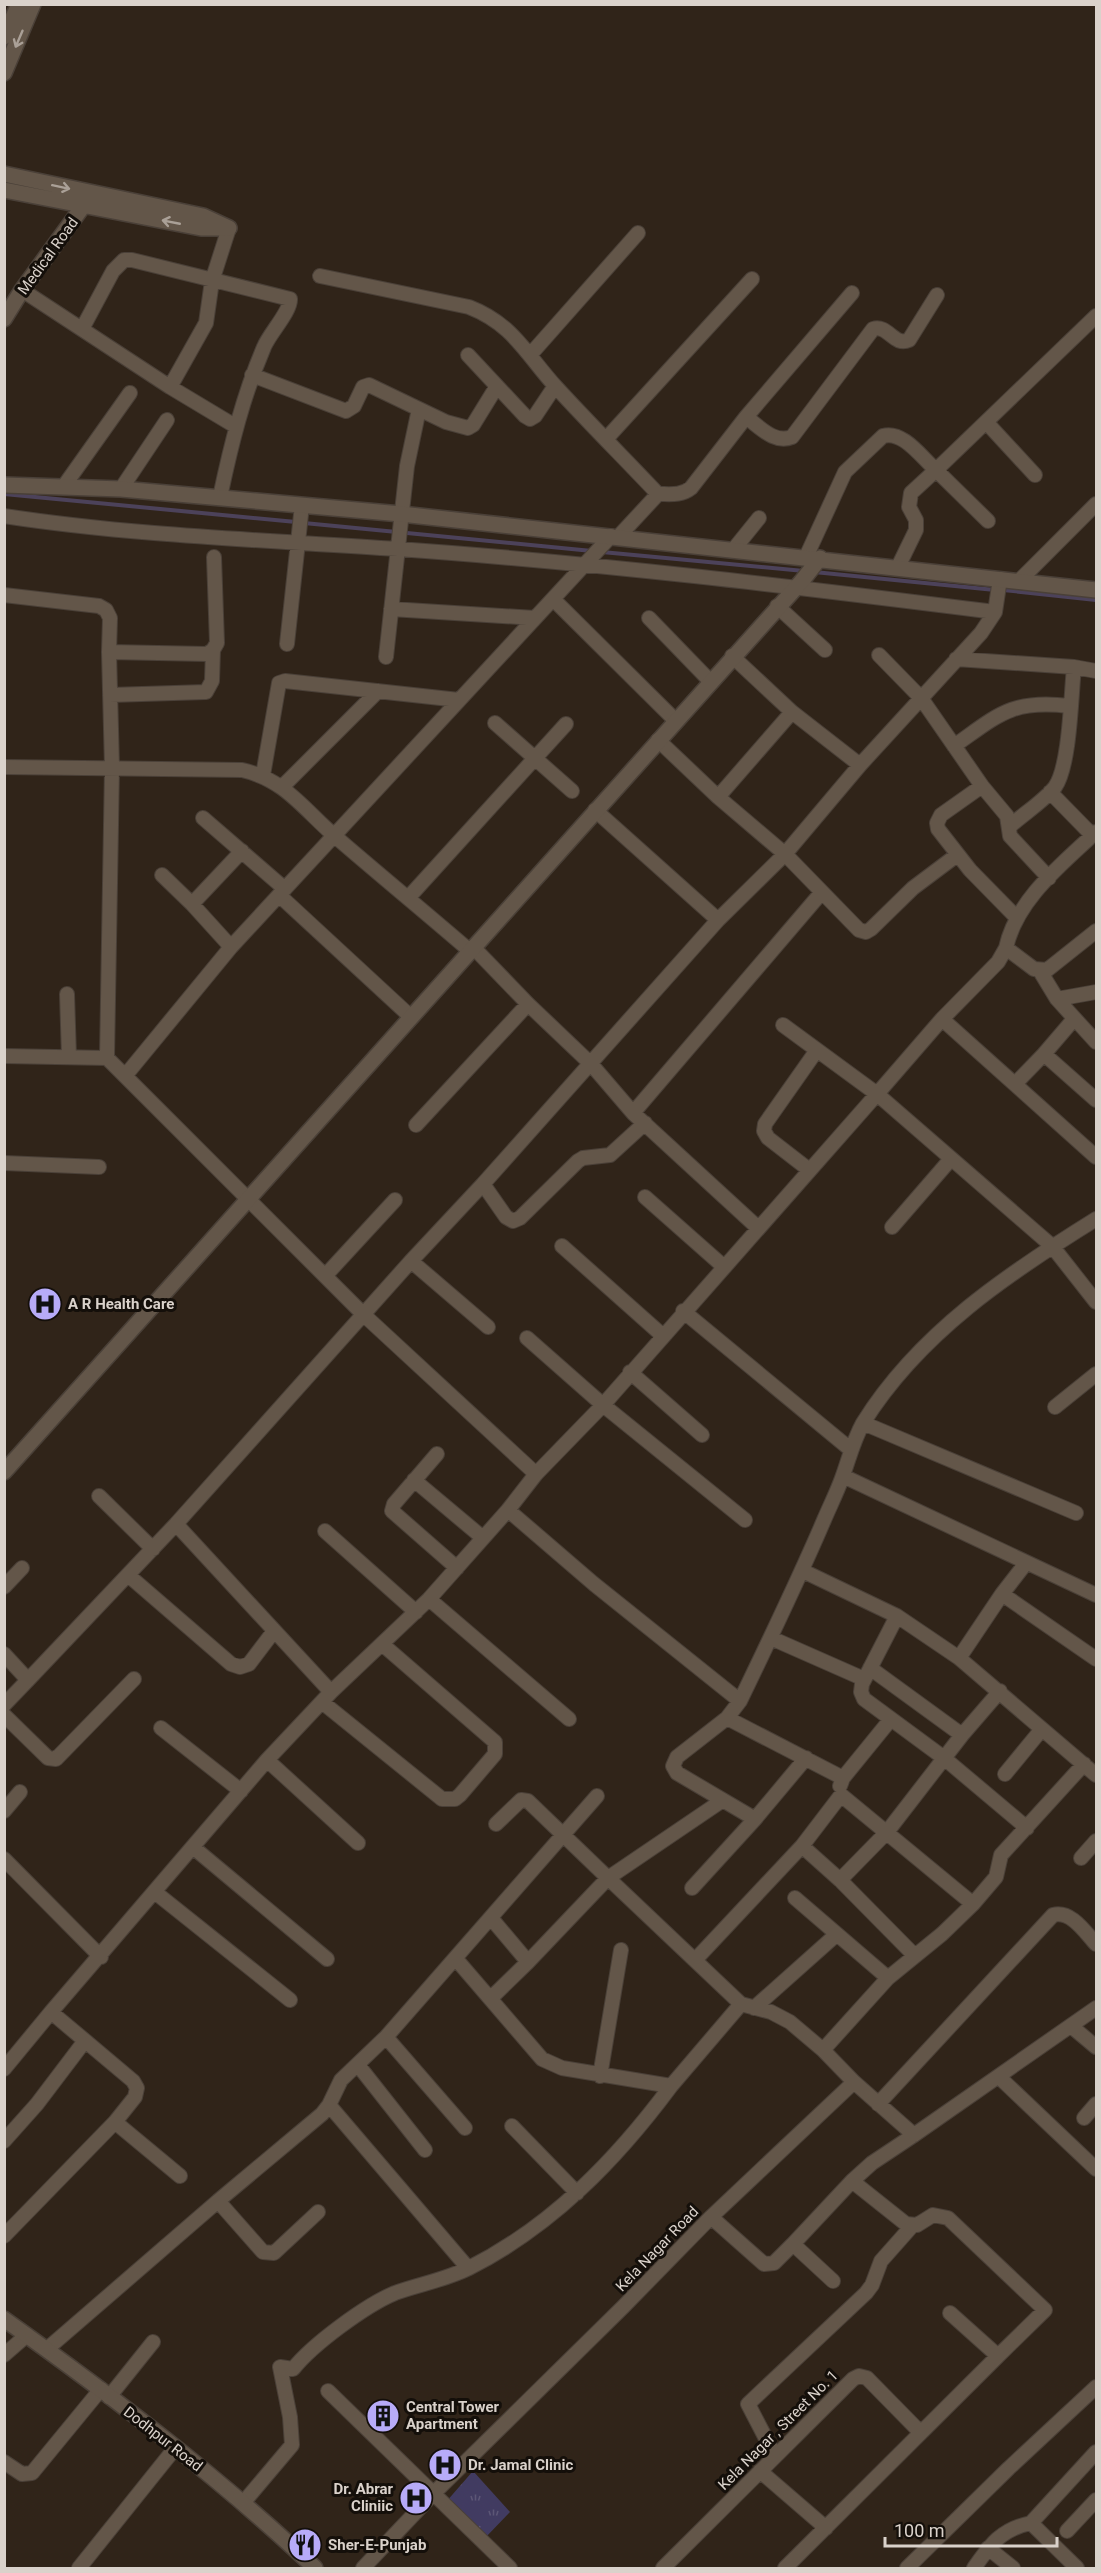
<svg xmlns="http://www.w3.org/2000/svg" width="1101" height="2573" viewBox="0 0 1101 2573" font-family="Roboto,sans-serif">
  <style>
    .grass { fill: url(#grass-tufts) }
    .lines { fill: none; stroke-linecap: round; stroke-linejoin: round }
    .stream { stroke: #4c425a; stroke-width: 4 }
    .minor-casing { stroke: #4a4038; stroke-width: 16 }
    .tertiary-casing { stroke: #4a4038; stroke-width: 18 }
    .minor { stroke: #635649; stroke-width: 14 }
    .tertiary { stroke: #635649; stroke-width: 15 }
    .oneway { stroke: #aaa097 }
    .labels { text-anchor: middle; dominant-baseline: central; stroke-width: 6; stroke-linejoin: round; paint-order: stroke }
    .street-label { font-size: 15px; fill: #dad2cb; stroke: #140f0a }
    .poi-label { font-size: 15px; font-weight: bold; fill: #dad2cb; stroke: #140f0a; text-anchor: start }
  </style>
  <defs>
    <pattern id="grass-tufts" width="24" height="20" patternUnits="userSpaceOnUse" patternTransform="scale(1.5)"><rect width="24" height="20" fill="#413b61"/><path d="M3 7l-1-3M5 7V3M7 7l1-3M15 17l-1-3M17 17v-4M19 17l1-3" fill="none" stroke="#5c5676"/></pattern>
  </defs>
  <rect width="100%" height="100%" fill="#302419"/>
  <path class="grass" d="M473,2471L510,2512L484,2539L446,2502Z"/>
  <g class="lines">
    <path class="stream" d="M4,494L296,522
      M304,523L592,551
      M602,552L804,571
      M814,572L995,590
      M1003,590L1096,600"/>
    <g class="minor-casing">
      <path id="minor" d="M320,276L469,307C513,324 526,354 556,387C589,423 624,458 658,494L619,536
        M22,290L170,387L235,426
        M82,329L113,271L124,260H132L290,299C291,311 269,334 264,347C243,396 231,445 220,497
        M468,355L525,416L530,419L535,416L555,386
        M530,355L638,233
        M252,375L346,411L354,406L363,387L369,385L446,422L468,428L473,425L497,386
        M170,387L206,323L212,281L229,228
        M746,417C760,427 774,444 792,437L873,329C888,324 894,347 909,340L937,295
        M987,423L1035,475
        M606,439L752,279
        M64,486L130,393
        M121,489L167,420
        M658,494C670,494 681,496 691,488L746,417L852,293
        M4,516C135,536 266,540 398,549C598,563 796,587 995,612
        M734,549L759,518
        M214,557L217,643L213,650L207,654L109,652L112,767L107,1058L364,1315L536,1474
        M806,557L845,472L883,436C903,430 922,458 936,470L1096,316
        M898,567L916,530V520L909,507L911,493L936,470L988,521
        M1019,581L1096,504
        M4,595L99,606L106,610L110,618L109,652
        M553,599L675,720
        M777,606L825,650
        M391,609L535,618
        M649,618L710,681
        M287,644L302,505
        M879,655L921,698L982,786L1007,816L1010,836L1049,878
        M732,656L792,712L860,765
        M386,657L407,466L419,409
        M956,659L1074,667
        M110,695L206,692L212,681L213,650
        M495,723L572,791
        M658,740L718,797L785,854L859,930L866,932L871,929L913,888L957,855
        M954,746C998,715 1012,699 1069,706
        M4,767L242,770C286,780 304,810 337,838C381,876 426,913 470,951
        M263,775L279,683L285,681L459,700
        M982,786L941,815L937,823L938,829L970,870L1017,918
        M282,787L378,691
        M1050,792L1093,836
        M718,797L792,712
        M595,810L718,920
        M203,818L285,889
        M1009,827C1023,814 1043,802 1055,787C1070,766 1071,695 1074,667L1096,671
        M162,875L192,904
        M279,895L411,1017
        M408,898L566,724
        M231,947L192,904L242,851
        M473,947L528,1004L591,1064L633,1113L757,1227
        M1006,948C1016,900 1062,864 1096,832
        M1040,971L1057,999L1096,1042
        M67,994L69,1057
        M1057,999L1096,992
        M942,1019L998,962L1006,948L1034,969L1047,970L1096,931
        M1044,1054L1074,1019
        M4,1056L107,1058
        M125,1076L231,947L611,536
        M1015,1084L1044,1054L1096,1100
        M633,1113L822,892
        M416,1125L528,1004
        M1096,1157L942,1019L877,1094L1052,1246L1096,1302
        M4,1163L99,1167
        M808,1169L768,1138L764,1131L765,1124L817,1050
        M483,1184L718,920L785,854L860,765L981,633L995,612L1000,579
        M645,1197L723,1266
        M892,1227L950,1160
        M562,1246L662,1335
        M411,1261L483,1184L506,1217L513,1221L520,1218L578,1161L583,1158L610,1155L645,1123
        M325,1276L395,1200
        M683,1311L850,1449
        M527,1338L603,1405L745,1520
        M630,1372L702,1435
        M1055,1407L1096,1374
        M863,1423L1076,1513
        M437,1454L394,1504L392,1511L457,1568
        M843,1476L1096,1595
        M414,1480L483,1538
        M99,1496L153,1549
        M508,1510L594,1584L740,1701
        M176,1524L411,1261L488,1327
        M325,1531L416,1612
        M803,1571L897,1616L959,1658L1096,1775
        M128,1575L231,1664L240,1667L249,1664L274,1631
        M4,1587L22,1568
        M1002,1594L1096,1659
        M429,1599L569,1719
        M897,1616L862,1684L861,1692L864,1699L944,1758L1027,1828
        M771,1638L864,1679
        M4,1654L28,1680L176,1524L331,1692
        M959,1658L1002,1594L1026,1563
        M870,1668L962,1735L1000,1691
        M322,1702L442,1799H455L460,1795L495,1754V1742L382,1644
        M4,1705L28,1680
        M4,1715L48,1758L56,1759L134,1679
        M727,1718L677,1757L673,1766L677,1773L755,1819L806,1758
        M161,1728L241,1791
        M267,1760L358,1843
        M1005,1774L1042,1729
        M843,1778L727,1718L740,1701C769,1641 798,1581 824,1520C830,1506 837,1492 842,1478C849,1459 853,1441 863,1423C919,1333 1009,1273 1096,1219
        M840,1786L843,1778L891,1719
        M4,1811L20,1792
        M496,1824L521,1800L528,1801L608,1878L723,1800
        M802,1846L841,1795L973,1904
        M194,1848L327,1959
        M1081,1858L1096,1841
        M4,1859L101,1957
        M840,1880L887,1832L962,1735
        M692,1888L755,1819
        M156,1893L290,2000
        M795,1898L888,1978
        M491,1918L528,1962
        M696,1959L802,1846L840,1880L915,1956
        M491,1998L528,1962L608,1878L741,2004L771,2012L790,2022L823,2050
        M754,2008L837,1934
        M51,2012L267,1760L331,1692L429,1599L508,1510L536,1474L603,1405L877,1094L783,1025
        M1071,2026L1096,2047
        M386,2037L341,2080L329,2105L468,2268
        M358,2065L425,2150
        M4,2069L51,2012L133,2081L137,2088L135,2097L115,2122L180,2176
        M600,2076L621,1950
        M999,2077L1096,2169
        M854,2082L914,2135
        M671,2086L741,2004
        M878,2104L1053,1915C1071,1910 1085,1932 1096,1944
        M1084,2118L1096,2104
        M512,2126L577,2193
        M465,2128L386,2037L597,1796
        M4,2141L37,2104L84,2042
        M318,2212L274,2253L263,2252L218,2201L322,2114L329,2105
        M711,2217L764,2264L774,2263L793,2244L833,2281
        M4,2236L115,2122
        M793,2244L852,2181
        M950,2313L998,2356L1045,2310L948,2218L933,2215L917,2225L906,2224L852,2181L872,2163L914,2135L1096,2008
        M47,2349L218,2201
        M4,2355L27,2335
        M328,2391L510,2568
        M109,2397L153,2342
        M775,2456L748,2404L866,2293L872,2285L881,2261L912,2226
        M4,2462L22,2474L32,2473L101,2389
        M760,2471L826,2528
        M243,2503L292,2445L290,2417L280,2367L293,2369C313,2344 366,2305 395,2293C420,2284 445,2280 469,2268C552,2226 616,2160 671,2086L562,2068L542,2059L456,1959
        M1031,2523L1096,2452
        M1067,2531L1096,2500
        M988,2548L1013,2568
        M79,2568L176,2447
        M363,2568L434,2493L623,2307L711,2217L854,2082L823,2050L888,1978L942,1934L973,1904L996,1877L1001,1855L1084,1764
        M663,2568L853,2379L859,2376L867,2378L920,2432
        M785,2568L998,2356
        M907,2568L1009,2468L1096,2387
        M974,2568C990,2545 1001,2529 1031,2523L1077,2568"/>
    </g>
    <g class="tertiary-casing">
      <path id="tertiary" d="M4,37L19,4
        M4,73L33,4
        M4,174L203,216L229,228
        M4,190L201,228H223
        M4,319L22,290L89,198
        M4,485L121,489L401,514L1096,590
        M4,1472L801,582L820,558
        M4,2319C112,2396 219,2477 315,2568"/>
    </g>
    <use href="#minor" class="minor"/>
    <use href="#tertiary" class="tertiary"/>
  </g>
  <defs><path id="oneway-shaft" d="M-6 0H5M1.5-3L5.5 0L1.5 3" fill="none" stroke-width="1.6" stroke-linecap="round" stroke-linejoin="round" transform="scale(1.5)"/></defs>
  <g class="oneway">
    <use href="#oneway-shaft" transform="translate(19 39) rotate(113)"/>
    <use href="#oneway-shaft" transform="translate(61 187) rotate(12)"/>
    <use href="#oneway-shaft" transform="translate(171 222) rotate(-169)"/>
  </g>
  <defs>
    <g id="hospital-disc" transform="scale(1.725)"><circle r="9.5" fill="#b7abf8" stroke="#140f0a"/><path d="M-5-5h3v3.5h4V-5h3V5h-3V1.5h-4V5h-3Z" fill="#111"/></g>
    <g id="building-disc" transform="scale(1.725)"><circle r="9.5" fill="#b7abf8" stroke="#140f0a"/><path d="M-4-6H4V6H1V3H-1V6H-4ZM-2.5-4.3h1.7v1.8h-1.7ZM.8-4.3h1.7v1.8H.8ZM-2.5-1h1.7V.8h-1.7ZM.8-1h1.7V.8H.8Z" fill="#111"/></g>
    <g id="restaurant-disc" transform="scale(1.725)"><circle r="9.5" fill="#b7abf8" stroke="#140f0a"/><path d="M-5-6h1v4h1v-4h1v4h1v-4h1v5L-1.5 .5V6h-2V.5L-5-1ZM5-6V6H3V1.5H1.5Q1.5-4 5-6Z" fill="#111"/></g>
  </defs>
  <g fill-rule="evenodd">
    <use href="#hospital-disc" x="45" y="1304"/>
    <use href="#building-disc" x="383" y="2416"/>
    <use href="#hospital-disc" x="445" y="2465"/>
    <use href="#hospital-disc" x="416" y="2498"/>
    <use href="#restaurant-disc" x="305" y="2545"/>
  </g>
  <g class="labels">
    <g class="street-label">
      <text transform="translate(48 256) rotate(-54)">Medical Road</text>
      <text transform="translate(657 2249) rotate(-46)">Kela Nagar Road</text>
      <text transform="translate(778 2430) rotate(-45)">Kela Nagar , Street No. 1</text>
      <text transform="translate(163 2439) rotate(38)">Dodhpur Road</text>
    </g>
    <g class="poi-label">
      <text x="68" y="1304">A R Health Care</text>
      <text x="406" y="2407">Central Tower<tspan x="406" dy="17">Apartment</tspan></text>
      <text x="468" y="2465">Dr. Jamal Clinic</text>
      <text x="393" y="2489" text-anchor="end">Dr. Abrar<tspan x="393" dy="17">Cliniic</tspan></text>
      <text x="328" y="2545">Sher-E-Punjab</text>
    </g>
  </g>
  <rect width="1101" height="2573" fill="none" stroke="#dad2cb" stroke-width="12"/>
  <path d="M885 2537v9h172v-9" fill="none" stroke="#dad2cb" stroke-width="3"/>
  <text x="894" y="2537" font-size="18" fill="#dad2cb" stroke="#140f0a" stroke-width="4.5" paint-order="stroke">100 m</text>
</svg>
